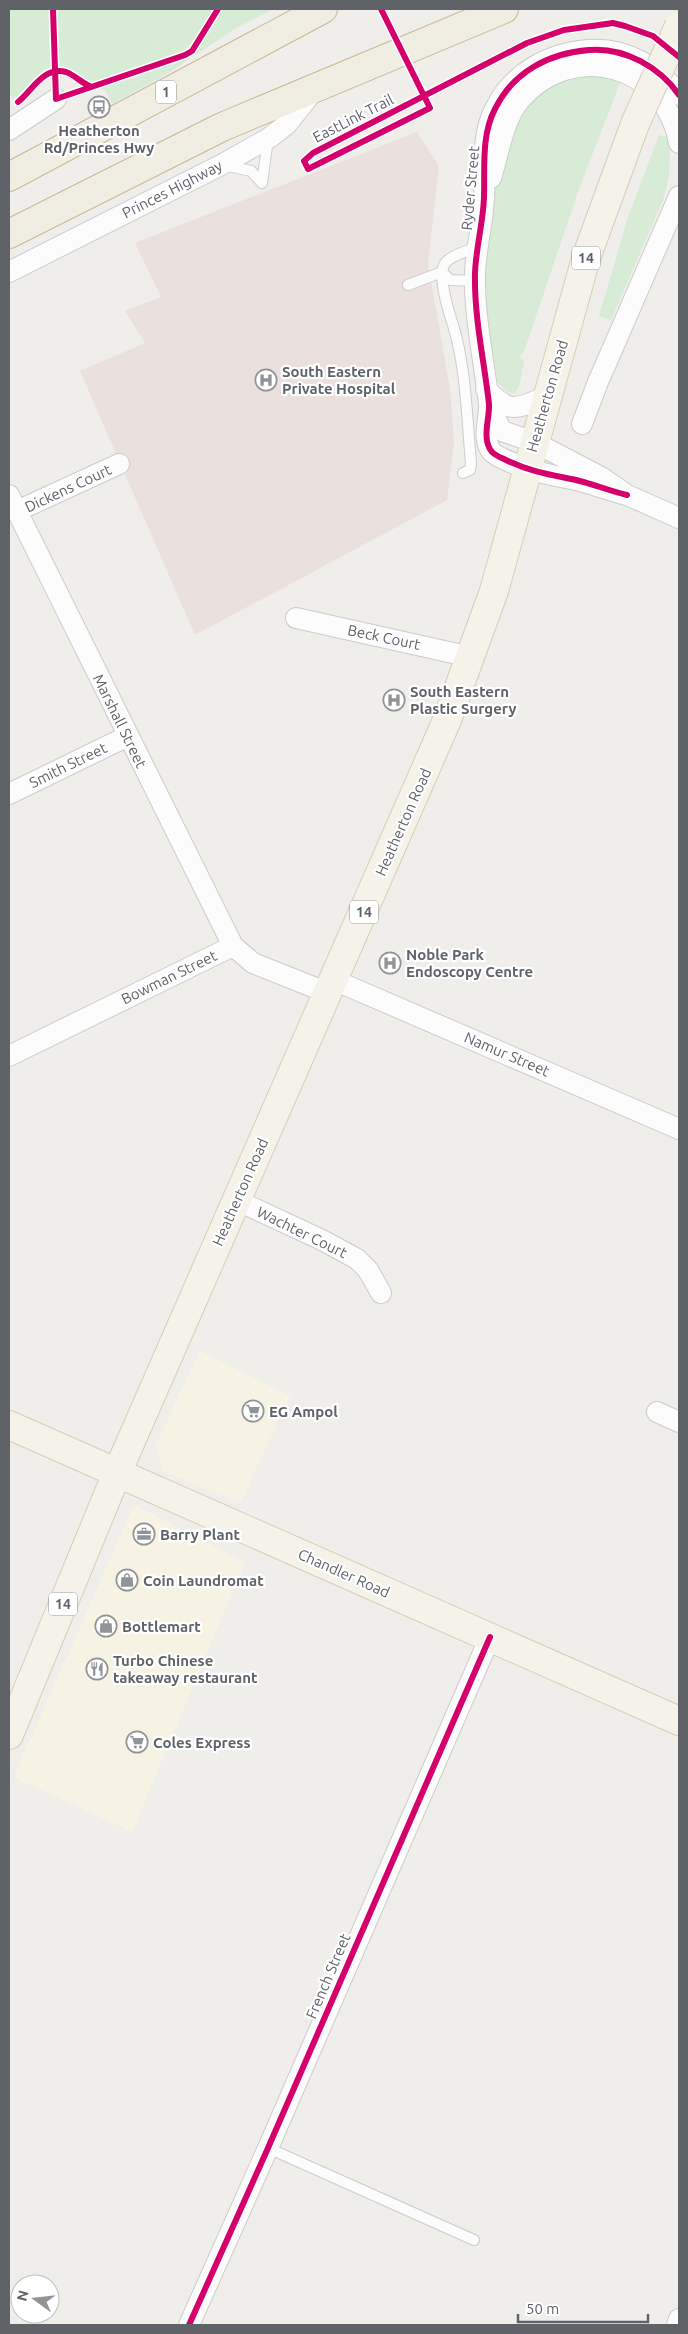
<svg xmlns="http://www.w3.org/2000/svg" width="688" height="2334" viewBox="0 0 688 2334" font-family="Ubuntu,sans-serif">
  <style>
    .commercial { fill: #f7f3e4 }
    .medical { fill: #eae0de }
    .green { fill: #d8ebd6 }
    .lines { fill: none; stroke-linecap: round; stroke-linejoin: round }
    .lane-casing { stroke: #cbcccc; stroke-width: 12 }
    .street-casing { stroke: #cbcccc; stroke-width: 22 }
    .primary-casing { stroke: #d7ceb8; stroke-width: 30 }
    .highway-casing { stroke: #c8b996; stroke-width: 30 }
    .lane { stroke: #fdfcfc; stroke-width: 10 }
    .street { stroke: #fdfcfc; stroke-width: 20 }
    .primary { stroke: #f4f2e9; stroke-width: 28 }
    .highway { stroke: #f0ede3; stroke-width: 28 }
    .primary-bridge-casing { stroke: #d7ceb8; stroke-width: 30; stroke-linecap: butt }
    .primary-bridge { stroke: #f4f2e9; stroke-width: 28 }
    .cycleway-casing { stroke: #fff; stroke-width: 9 }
    .cycleway { stroke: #d6006c; stroke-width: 6 }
    .labels { text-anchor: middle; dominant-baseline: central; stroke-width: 4.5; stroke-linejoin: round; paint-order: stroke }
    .shield { fill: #fff; stroke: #8f9295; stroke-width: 1 }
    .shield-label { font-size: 14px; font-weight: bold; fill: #5f6368 }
    .street-label { font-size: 15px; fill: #5f6368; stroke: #fff }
    .poi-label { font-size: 15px; font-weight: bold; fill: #5f6368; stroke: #fff; text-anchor: start }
  </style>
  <rect width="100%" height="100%" fill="#efeeea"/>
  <path class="commercial" d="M200,1351L290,1396L240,1503L162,1471L156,1445Z
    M134,1505L245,1562L132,1832L14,1777Z"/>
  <path class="medical" d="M417,132L439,166L428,264L450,388L454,442L447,500L195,635L80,371L145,343L125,311L161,297L135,243Z"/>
  <path class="green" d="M9,9H274L236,28L170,72L112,104L105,90C52,70 62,51 15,101L9,94Z
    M581,74L622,78L579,189L525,349L519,358L524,360L520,384L515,393L508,392L498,383L489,342L485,303V261L494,187L518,115L546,85Z
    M659,135L667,137L670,156L669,176L663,200L611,320L599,316L628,217Z"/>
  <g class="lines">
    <g class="lane-casing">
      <path id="lane" d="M224,165L251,171L262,183
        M262,183L268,139
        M442,272L450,280L475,281
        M408,285L442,272
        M463,473L470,470L471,463C467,420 466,366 453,325C449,313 438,277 444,265C448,256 468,251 477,247
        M268,2148L474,2240"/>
    </g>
    <g class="street-casing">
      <path id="street" d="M9,130L56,99
        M491,178C499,153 503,120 520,100C572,39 665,64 679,143
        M9,272L221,165L269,138L287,124L315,89
        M486,389C511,415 516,409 547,396
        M489,406L502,431L534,442L601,477L627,495L679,518
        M582,424L598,382L679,196
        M9,495L233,946L253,963L328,993
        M627,495C610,491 593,484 576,480C552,475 531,472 508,461C502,458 496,456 492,452C481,439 490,418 489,404C484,360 474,317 475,273C476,247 483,223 484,198C485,169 481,135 495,109C513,72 549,53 589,50C624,47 660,67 679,95
        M17,511L119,464
        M296,618L471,657
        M9,794L128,736
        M334,980L679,1129
        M9,1056L233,946
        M236,1200L322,1240L357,1259L368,1270L381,1293
        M657,1412L679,1422
        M189,2325L268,2148L490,1637
        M677,2325L679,2319"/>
    </g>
    <g class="primary-casing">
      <path id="primary" d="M9,1425L679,1721
        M9,1735L117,1473L447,720L494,591L586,258L635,124"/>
    </g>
    <g class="highway-casing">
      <path id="highway" d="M9,177L323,9
        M9,234L222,127L504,9"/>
    </g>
    <use href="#lane" class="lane"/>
    <use href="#street" class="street"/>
    <use href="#primary" class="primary"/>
    <use href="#highway" class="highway"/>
    <g class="primary-bridge-casing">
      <path id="primary-bridge" d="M635,124L679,26"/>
    </g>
    <use href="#primary-bridge" class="primary-bridge"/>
    <g class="cycleway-casing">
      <path id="cycleway" d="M53,9L56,99L185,55L192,51L218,9
        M381,9L430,108L308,169L304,161L313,153L527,43L564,30L613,23L625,26L653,36L679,57
        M18,102C32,91 43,66 66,72C75,75 81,83 90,86
        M627,495C610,491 593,484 576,480C552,475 531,472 508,461C502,458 496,456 492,452C481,439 490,418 489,404C484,360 474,317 475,273C476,247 483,223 484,198C485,169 481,135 495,109C513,72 549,53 589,50C624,47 660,67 679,95
        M189,2325L268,2148L490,1637"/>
    </g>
    <use href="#cycleway" class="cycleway"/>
  </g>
  <defs>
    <g id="bus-ring" transform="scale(1.125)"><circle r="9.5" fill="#fff" stroke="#919496" stroke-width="1.5"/><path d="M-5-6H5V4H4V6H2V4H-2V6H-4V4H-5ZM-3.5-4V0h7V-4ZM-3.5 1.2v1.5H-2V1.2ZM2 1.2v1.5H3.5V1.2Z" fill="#919496"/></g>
    <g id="hospital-ring" transform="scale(1.125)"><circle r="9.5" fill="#fff" stroke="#919496" stroke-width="1.5"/><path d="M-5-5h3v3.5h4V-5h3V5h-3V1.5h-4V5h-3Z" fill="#919496"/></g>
    <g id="supermarket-ring" transform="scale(1.125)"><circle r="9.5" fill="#fff" stroke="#919496" stroke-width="1.5"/><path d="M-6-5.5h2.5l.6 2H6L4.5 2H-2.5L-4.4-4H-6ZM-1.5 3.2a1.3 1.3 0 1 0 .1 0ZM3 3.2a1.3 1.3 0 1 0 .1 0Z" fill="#919496"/></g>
    <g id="office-ring" transform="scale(1.125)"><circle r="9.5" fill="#fff" stroke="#919496" stroke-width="1.5"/><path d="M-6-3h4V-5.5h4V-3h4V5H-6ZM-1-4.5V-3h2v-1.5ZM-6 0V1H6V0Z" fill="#919496"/></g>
    <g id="shop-ring" transform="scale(1.125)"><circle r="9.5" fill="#fff" stroke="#919496" stroke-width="1.5"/><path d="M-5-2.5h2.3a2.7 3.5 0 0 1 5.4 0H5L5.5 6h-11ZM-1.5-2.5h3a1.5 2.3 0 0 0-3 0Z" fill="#919496"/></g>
    <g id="restaurant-ring" transform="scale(1.125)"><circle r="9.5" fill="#fff" stroke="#919496" stroke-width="1.5"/><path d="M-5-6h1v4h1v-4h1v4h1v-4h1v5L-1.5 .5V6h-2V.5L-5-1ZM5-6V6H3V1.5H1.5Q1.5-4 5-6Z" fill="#919496"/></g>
  </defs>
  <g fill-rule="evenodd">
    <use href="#bus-ring" x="99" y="107"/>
    <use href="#hospital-ring" x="266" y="380"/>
    <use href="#hospital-ring" x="394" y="700"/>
    <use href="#hospital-ring" x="390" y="963"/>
    <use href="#supermarket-ring" x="253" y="1411"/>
    <use href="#office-ring" x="144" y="1534"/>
    <use href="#shop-ring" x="127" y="1580"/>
    <use href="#shop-ring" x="106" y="1626"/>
    <use href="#restaurant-ring" x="97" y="1669"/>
    <use href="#supermarket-ring" x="137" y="1742"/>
  </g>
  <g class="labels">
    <g class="shield">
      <rect x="156" y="80.5" width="20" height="23" rx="4"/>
      <rect x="572" y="246.5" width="28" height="23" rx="4"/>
      <rect x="350" y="900.5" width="28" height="23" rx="4"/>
      <rect x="49" y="1592.5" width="28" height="23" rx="4"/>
    </g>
    <g class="shield-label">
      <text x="166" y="92">1</text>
      <text x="586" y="258">14</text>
      <text x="364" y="912">14</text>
      <text x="63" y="1604">14</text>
    </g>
    <g class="street-label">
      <text transform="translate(353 118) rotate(-27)">EastLink Trail</text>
      <text transform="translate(470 188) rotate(-85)">Ryder Street</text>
      <text transform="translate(172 189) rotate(-27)">Princes Highway</text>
      <text transform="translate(547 396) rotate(-74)">Heatherton Road</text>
      <text transform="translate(68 488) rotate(-25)">Dickens Court</text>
      <text transform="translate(384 637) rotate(12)">Beck Court</text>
      <text transform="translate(120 721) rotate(64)">Marshall Street</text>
      <text transform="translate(68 765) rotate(-26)">Smith Street</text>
      <text transform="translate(403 822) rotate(-66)">Heatherton Road</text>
      <text transform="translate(169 977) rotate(-26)">Bowman Street</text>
      <text transform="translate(507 1054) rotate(23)">Namur Street</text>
      <text transform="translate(240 1192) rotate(-66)">Heatherton Road</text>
      <text transform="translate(302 1232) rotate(26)">Wachter Court</text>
      <text transform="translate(344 1573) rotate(24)">Chandler Road</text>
      <text transform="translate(328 1976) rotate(-67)">French Street</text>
    </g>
    <g class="poi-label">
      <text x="99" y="130" text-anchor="middle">Heatherton<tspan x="99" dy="17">Rd/Princes Hwy</tspan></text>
      <text x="282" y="371">South Eastern<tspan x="282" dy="17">Private Hospital</tspan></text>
      <text x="410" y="691">South Eastern<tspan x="410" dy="17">Plastic Surgery</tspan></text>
      <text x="406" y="954">Noble Park<tspan x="406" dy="17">Endoscopy Centre</tspan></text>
      <text x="269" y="1411">EG Ampol</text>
      <text x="160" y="1534">Barry Plant</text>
      <text x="143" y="1580">Coin Laundromat</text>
      <text x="122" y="1626">Bottlemart</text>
      <text x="113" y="1660">Turbo Chinese<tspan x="113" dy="17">takeaway restaurant</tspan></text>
      <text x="153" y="1742">Coles Express</text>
    </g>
  </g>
  <rect width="688" height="2334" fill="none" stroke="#5f6368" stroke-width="20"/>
  <g transform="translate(35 2299) rotate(285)"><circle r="24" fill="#ffffff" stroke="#bfc1c3"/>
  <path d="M0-4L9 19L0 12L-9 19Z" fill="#919496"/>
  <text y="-8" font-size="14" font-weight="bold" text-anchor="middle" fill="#5f6368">N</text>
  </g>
  <path d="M518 2314v8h130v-8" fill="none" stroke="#5f6368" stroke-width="2.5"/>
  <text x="526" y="2314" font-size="15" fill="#5f6368" stroke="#ffffff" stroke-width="4" paint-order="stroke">50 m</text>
</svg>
